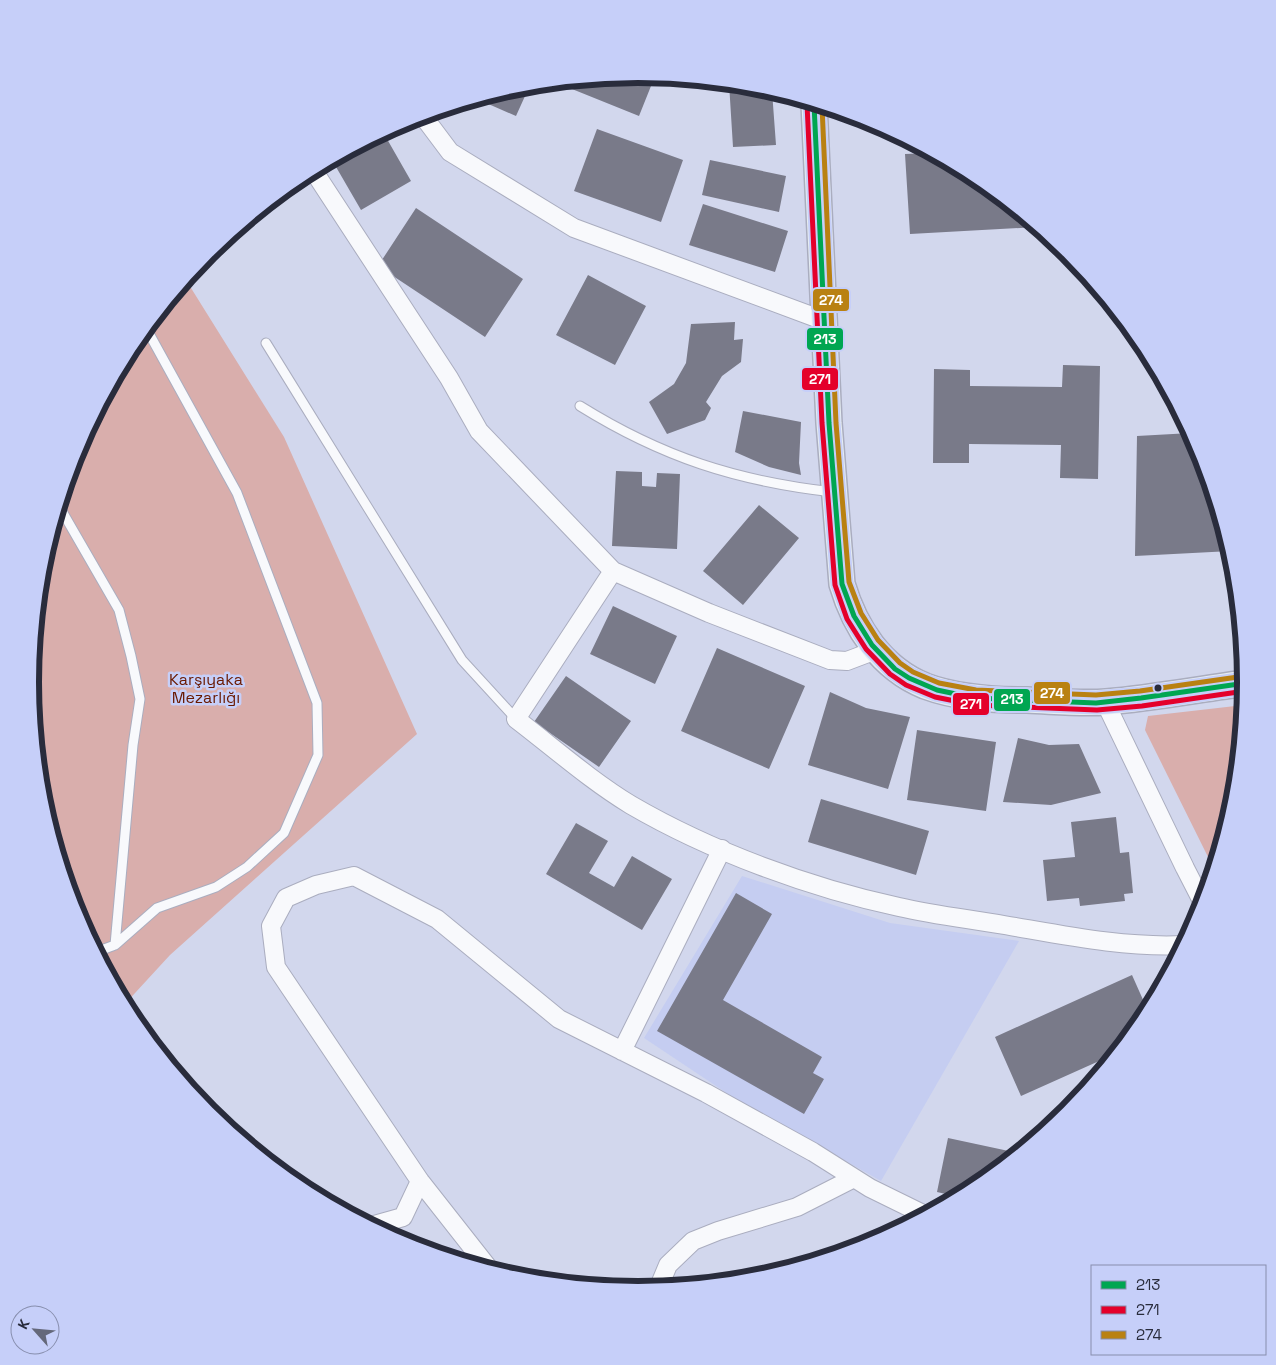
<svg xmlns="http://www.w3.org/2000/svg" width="1276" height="1365" viewBox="0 0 1276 1365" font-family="'Space Grotesk',sans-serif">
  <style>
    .built { fill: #c5cdf1 }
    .green { fill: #d9aeac }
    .building { fill: #797a89 }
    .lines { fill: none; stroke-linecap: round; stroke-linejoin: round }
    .service-casing { stroke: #aaadbf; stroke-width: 11 }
    .minor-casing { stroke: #aaadbf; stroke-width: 20 }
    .secondary-casing { stroke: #aaadbf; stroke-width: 28 }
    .service { stroke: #f8f9fc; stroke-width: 9 }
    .minor { stroke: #f8f9fc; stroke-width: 18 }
    .secondary { stroke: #e6edf2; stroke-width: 25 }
    .bus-1-casing { stroke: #c6cff9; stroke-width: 9 }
    .bus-2-casing { stroke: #c6cff9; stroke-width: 9 }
    .bus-3-casing { stroke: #c6cff9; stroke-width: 9 }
    .bus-1 { stroke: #00a651; stroke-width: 5 }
    .bus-2 { stroke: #e4002b; stroke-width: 5 }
    .bus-3 { stroke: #b98112; stroke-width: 5 }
    .bus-dot { fill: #292c3c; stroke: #c6cff9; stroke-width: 2 }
    .labels { text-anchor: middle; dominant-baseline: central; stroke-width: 5; stroke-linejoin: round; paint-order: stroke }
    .park-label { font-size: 16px; fill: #691900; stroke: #c6cff9 }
    .rim { fill: none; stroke: #292c3c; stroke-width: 6 }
    .line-badge { stroke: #c6cff9; stroke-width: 2 }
    .badge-label { font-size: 14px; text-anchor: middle; font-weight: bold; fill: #fff }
  </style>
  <rect width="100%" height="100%" fill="#d2d7ed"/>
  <path class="built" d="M742,876L890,923L1019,941L881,1181L734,1098L644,1038Z"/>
  <path class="green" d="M186,280L284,437L417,734L170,955L124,1005L76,915L42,801L30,682L42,564L76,450L133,344Z
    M1244,705L1234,801L1214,869L1145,730L1148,716Z"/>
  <path class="building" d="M638,75L655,76L639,116L567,87L569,81Z
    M729,83L757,86L772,91L776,145L733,147Z
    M530,85L516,116L477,99L520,86Z
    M597,129L683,160L661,222L574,191Z
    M383,132L411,181L361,210L332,160Z
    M930,153L976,177L1037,227L910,234L905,154Z
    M710,160L786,176L779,212L702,195Z
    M703,204L788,231L775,272L689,245Z
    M416,208L523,279L485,337L378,266Z
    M588,275L646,306L615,365L556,335Z
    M735,322L734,340L743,339L741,362L722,376L706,402L711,408L705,420L667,434L649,402L674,384L686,363L691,324Z
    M1063,365L1100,366L1098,479L1060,478L1061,445L969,444V463H933L934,369L970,370V386L1062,387Z
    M743,411L801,422L799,463L801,475L769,467L735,452Z
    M1191,433L1200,450L1231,551L1135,556L1137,436Z
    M616,471L642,472V486L656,487L657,473L680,474L677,549L612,546Z
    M759,505L799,538L743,605L703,571Z
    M613,606L677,636L655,684L590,654Z
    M717,648L805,686L769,769L681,731Z
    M566,676L631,721L599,767L534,722Z
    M830,692L866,708L910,717L888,789L808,765Z
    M917,730L996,742L986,811L907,800Z
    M1018,738L1049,745L1079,744L1101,793L1051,805L1003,802Z
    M821,799L929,831L916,875L808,842Z
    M1116,817L1120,853L1129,852L1133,893L1124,894L1125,901L1080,906L1079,898L1047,901L1043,860L1075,857L1071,822Z
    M576,823L608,841L589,873L614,887L632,856L672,879L642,930L546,874Z
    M736,893L772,914L723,1000L822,1057L813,1073L824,1079L804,1114L657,1031Z
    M1132,975L1148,1011L1143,1021L1117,1053L1021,1096L995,1037Z
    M948,1138L1018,1153L976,1188L959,1197L937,1192Z"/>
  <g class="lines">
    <g class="service-casing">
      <path id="service" d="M266,343L462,660L516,719
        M580,406C662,457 736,481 833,492
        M59,506L119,610L131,656L140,699L133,745L115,945L96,952
        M115,945L157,908L216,887L247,867L284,833L318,755L317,703L237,493L146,328"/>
    </g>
    <g class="minor-casing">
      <path id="minor" d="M423,116L450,152L574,228L825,321
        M313,170L449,378L479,431L613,571L709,613L830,660L847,661L876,650
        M613,571L516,719C554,748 590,780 631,805C710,851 810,888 899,907C933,915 969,919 1004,925C1063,935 1124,948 1184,945
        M1105,702L1185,868L1203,903
        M622,1051L722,849
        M371,1226L403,1217L420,1181
        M490,1270L420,1181L276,967L271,926L286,898L316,885L354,876L437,919L559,1019L706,1093L813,1152L870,1188L925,1215
        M658,1289L668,1265L693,1241L718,1231L797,1207L854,1178"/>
    </g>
    <g class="secondary-casing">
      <path id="secondary" d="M814,104L829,423L842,584C855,628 881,668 925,686C957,698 993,700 1027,700C1053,701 1080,704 1106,702C1153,698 1200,689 1246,683"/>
    </g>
    <use href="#service" class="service"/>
    <use href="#minor" class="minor"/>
    <use href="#secondary" class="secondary"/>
    <g class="bus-1-casing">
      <path id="bus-1" d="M814,104L829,423L842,584L854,616L872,645L895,669L909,678L937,690L975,698L1096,703L1141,698L1246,683"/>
    </g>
    <g class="bus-2-casing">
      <path id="bus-2" d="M807,104L822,423L835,585L847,619L866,649L890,674L906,685L935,697L975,705L1097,710L1142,706L1245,691"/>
    </g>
    <g class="bus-3-casing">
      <path id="bus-3" d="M822,106L836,423L849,582L861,613L878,640L900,663L913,672L939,683L976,690L1096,695L1140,691L1245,676"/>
    </g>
    <use href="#bus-1" class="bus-1"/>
    <use href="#bus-2" class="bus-2"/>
    <use href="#bus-3" class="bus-3"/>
  </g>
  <circle class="bus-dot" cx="1158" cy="688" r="4.5"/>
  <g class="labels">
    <g class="park-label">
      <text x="206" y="679">Karşıyaka<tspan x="206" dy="18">Mezarlığı</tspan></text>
    </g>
  </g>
  <path d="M0 0H1276V1365H0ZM39 682a599 599 0 1 1 1198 0a599 599 0 1 1-1198 0Z" fill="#c6cff9" fill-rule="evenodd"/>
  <path class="rim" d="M39 682a599 599 0 1 1 1198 0a599 599 0 1 1-1198 0Z"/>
  <g class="line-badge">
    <rect x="812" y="288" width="38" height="24" rx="5" fill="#b98112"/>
    <rect x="806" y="327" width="38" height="24" rx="5" fill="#00a651"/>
    <rect x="801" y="367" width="38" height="24" rx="5" fill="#e4002b"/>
    <rect x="1033" y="681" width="38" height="24" rx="5" fill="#b98112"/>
    <rect x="993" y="688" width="38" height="24" rx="5" fill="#00a651"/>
    <rect x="952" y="692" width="38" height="24" rx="5" fill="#e4002b"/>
  </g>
  <g class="badge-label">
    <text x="831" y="305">274</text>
    <text x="825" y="344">213</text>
    <text x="820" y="384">271</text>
    <text x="1052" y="698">274</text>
    <text x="1012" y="704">213</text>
    <text x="971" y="709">271</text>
  </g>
  <rect x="1091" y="1265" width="175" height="90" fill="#c6cff9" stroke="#878ead"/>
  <rect x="1101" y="1281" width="25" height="8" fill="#00a651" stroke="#878ead"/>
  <text x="1136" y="1290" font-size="15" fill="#292c3c">213</text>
  <rect x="1101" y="1306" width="25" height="8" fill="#e4002b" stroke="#878ead"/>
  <text x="1136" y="1315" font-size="15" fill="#292c3c">271</text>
  <rect x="1101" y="1331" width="25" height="8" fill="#b98112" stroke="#878ead"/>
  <text x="1136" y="1340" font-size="15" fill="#292c3c">274</text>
  <g transform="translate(35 1330) rotate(297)"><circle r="24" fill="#c6cff9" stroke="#878ead"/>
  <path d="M0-4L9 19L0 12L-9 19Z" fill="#64687a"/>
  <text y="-8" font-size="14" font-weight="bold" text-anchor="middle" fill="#292c3c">K</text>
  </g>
</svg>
